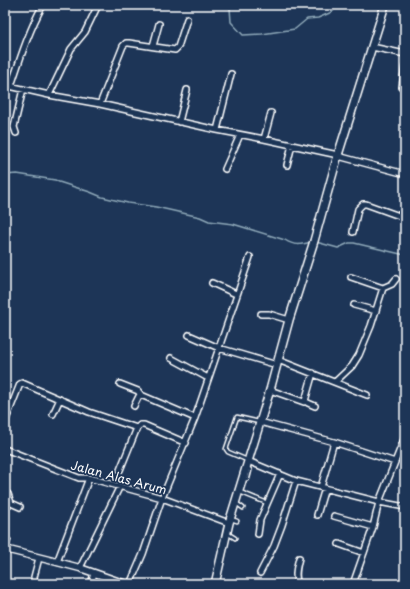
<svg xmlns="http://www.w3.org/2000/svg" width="410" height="589" viewBox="0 0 410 589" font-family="'Playpen Sans',sans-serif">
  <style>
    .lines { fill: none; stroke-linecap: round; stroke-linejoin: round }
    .stream { stroke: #8fa9b9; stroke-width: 1.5 }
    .service-casing { stroke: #fff; stroke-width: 5.5 }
    .minor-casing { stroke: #fff; stroke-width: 8 }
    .tertiary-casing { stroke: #fff; stroke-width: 9 }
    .secondary-casing { stroke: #fff; stroke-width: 10 }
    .service { stroke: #1d3557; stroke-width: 2.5 }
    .minor { stroke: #1d3557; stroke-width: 5 }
    .tertiary { stroke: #1d3557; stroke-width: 6 }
    .secondary { stroke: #1d3557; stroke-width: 7 }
    .labels { text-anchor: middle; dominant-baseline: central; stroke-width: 3.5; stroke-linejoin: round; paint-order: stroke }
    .street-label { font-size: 12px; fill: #fff; stroke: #1d3557 }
  </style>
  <rect width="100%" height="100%" fill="#1d3557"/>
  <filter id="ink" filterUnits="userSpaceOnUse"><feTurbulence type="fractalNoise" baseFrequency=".025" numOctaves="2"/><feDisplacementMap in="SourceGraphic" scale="8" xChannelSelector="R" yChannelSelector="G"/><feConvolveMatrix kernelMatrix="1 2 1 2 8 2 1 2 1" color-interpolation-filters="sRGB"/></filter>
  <g filter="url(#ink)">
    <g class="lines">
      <path class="stream" d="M227,5L230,8L231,22L243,35L262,34L295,29L307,19L318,18L332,12L338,5
        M5,175L17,174L55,180L59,182L90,192L102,197L128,203L156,207L200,217L209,221L233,224L285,240C294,246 301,245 311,242
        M316,242L338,248L349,243H354L405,255"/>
      <g class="service-casing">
        <path id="service" d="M247,460L228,452L226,449L237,417L259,422
          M245,479H247L248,478L250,470L248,468
          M240,492L267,503
          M236,503L243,508
          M231,519L237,521
          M227,533L235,538
          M6,549L9,540"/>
      </g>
      <g class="minor-casing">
        <path id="minor" d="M153,46L159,24
          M372,47L405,54
          M5,85L49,95L100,104L217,130L264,139L338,155
          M11,86C20,59 29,30 43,5
          M402,87L405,66
          M49,95L71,49L85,32L98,5
          M100,104L123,46L126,43H129L175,50L178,47L187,19
          M179,122L187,90
          M217,130L231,74
          M16,133L14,127L23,89
          M264,139L271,113
          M338,156L405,174
          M287,165L292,145
          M225,169L240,135
          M353,232L358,209L363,204H366L405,218
          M351,277L383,288L392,284L396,279
          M212,283L236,294
          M354,305L376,311
          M261,314H269L289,320
          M189,335L219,348L277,365
          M171,358L208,378
          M278,360L367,395
          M313,373L305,401L308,403L315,406
          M335,382L352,366L359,355L371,326L383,288
          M120,384L138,391L141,395L195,418
          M270,390L304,402L305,401
          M134,406L140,394
          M53,414L60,399
          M5,422L20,384L22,383L89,412L137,428
          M260,422L334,442L395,462
          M5,449L79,478H89L162,498L229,523
          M248,461L296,481L379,502L405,507
          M120,470L137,428L140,425H144L186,443
          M321,487L334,442
          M5,492L8,494L11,503L20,507
          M317,515L325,488
          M334,516L373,527
          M258,534L260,520L280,474
          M339,544L364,553
          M57,562L89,478
          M80,568L120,486
          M260,573L274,546L282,525L296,481
          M35,584L34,577L39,558
          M91,584L94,573
          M130,584L143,554L162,498L195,418L250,257
          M298,584C294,576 297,566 299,558
          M353,584L373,527L379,502L405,437"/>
      </g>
      <g class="tertiary-casing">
        <path id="tertiary" d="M5,549L57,562L80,568L126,584"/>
      </g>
      <g class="secondary-casing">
        <path id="secondary" d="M215,584L229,523L270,390L289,320L314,241L338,155L385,5"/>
      </g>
      <use href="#service" class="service"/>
      <use href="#minor" class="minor"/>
      <use href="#tertiary" class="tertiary"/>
      <use href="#secondary" class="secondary"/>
    </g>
  </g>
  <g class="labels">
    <g class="street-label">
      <text transform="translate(119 477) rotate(15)">Jalan Alas Arum</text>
    </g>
  </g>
  <rect width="410" height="589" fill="none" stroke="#1d3557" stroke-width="20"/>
  <rect x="10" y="10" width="390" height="569" fill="none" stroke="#fff" stroke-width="1.5" filter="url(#ink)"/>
</svg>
